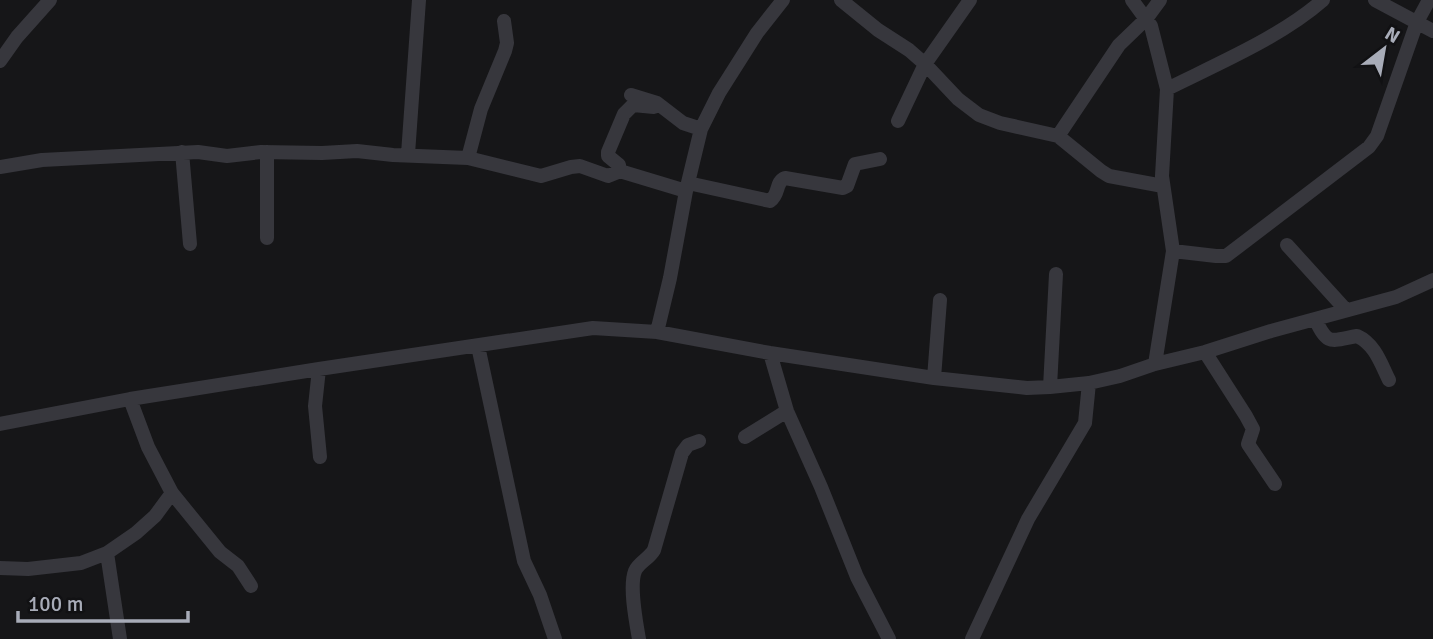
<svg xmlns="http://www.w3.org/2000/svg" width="1433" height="639" viewBox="0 0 1433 639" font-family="Signika,sans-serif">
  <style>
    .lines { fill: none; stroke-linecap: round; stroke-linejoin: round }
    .minor { stroke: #37373d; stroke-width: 14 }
  </style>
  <rect width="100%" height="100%" fill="#161618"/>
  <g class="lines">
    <path class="minor" d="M841,0L878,30L909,50L925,64L958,99L979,115L1000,123L1058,136L1101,171L1109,176L1163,186
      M1132,0L1151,26L1167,89L1162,176L1173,251L1155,364
      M1375,0L1433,31
      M504,21L507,43L505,51L481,109L468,158L541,176L571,167L580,166L608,176L618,172H623L686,191
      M0,61L17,37L50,0
      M1167,89C1217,64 1281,37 1323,0
      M631,95L657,103L683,123L701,129
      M898,121L925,64L970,0
      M1058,136L1119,45L1146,19L1160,0
      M182,152L190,244
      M408,154L419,0
      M0,167L42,160L198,152L227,156L261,152L322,153L357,151L393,155L468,158
      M620,172L619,165L608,156V152L624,114L633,105L654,107L657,103
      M688,183L770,201C780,194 775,182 785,178L843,188L847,186L855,164L880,159
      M267,238V152
      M1287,245L1346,310
      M1173,251L1216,256H1226L1369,147L1377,136L1417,22L1429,0
      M1315,319C1328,346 1330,341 1357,336C1375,344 1381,364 1389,380
      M657,332L670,278L686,191L701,129L719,93L757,33L783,0
      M478,346L524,561L540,595L555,639
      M1205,352L1246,416L1253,429L1248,444L1275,484
      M770,353L787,411L821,487L857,577L889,639
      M319,369L315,406L320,457
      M934,378L940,300
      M1050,387L1056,274
      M0,424L130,399L319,369L593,328L657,332L770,353L934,378L1027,388L1050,387L1089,383L1120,376L1155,364L1205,352L1271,331L1396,297L1433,280
      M745,437L787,411
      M172,493L220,552L238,566L251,586
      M107,553L120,639
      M0,568L28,569L81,563L107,553L136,533L155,516L172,493L148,447L130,399
      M639,639C636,622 629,586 635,571C639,562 649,559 654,550L682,453L688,445L699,441
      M972,639L1028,519L1085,423L1089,383"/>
  </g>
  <g transform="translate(1384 49) rotate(31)" stroke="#111113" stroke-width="5" paint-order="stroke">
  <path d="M0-5L12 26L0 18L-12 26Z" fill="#a8acb8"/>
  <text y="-10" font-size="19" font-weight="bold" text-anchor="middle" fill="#a8acb8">N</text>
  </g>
  <path d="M18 611v10h170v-10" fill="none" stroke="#a8acb8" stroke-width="3.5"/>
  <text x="28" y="611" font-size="21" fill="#a8acb8" stroke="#111113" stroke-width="5" paint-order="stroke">100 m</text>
</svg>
